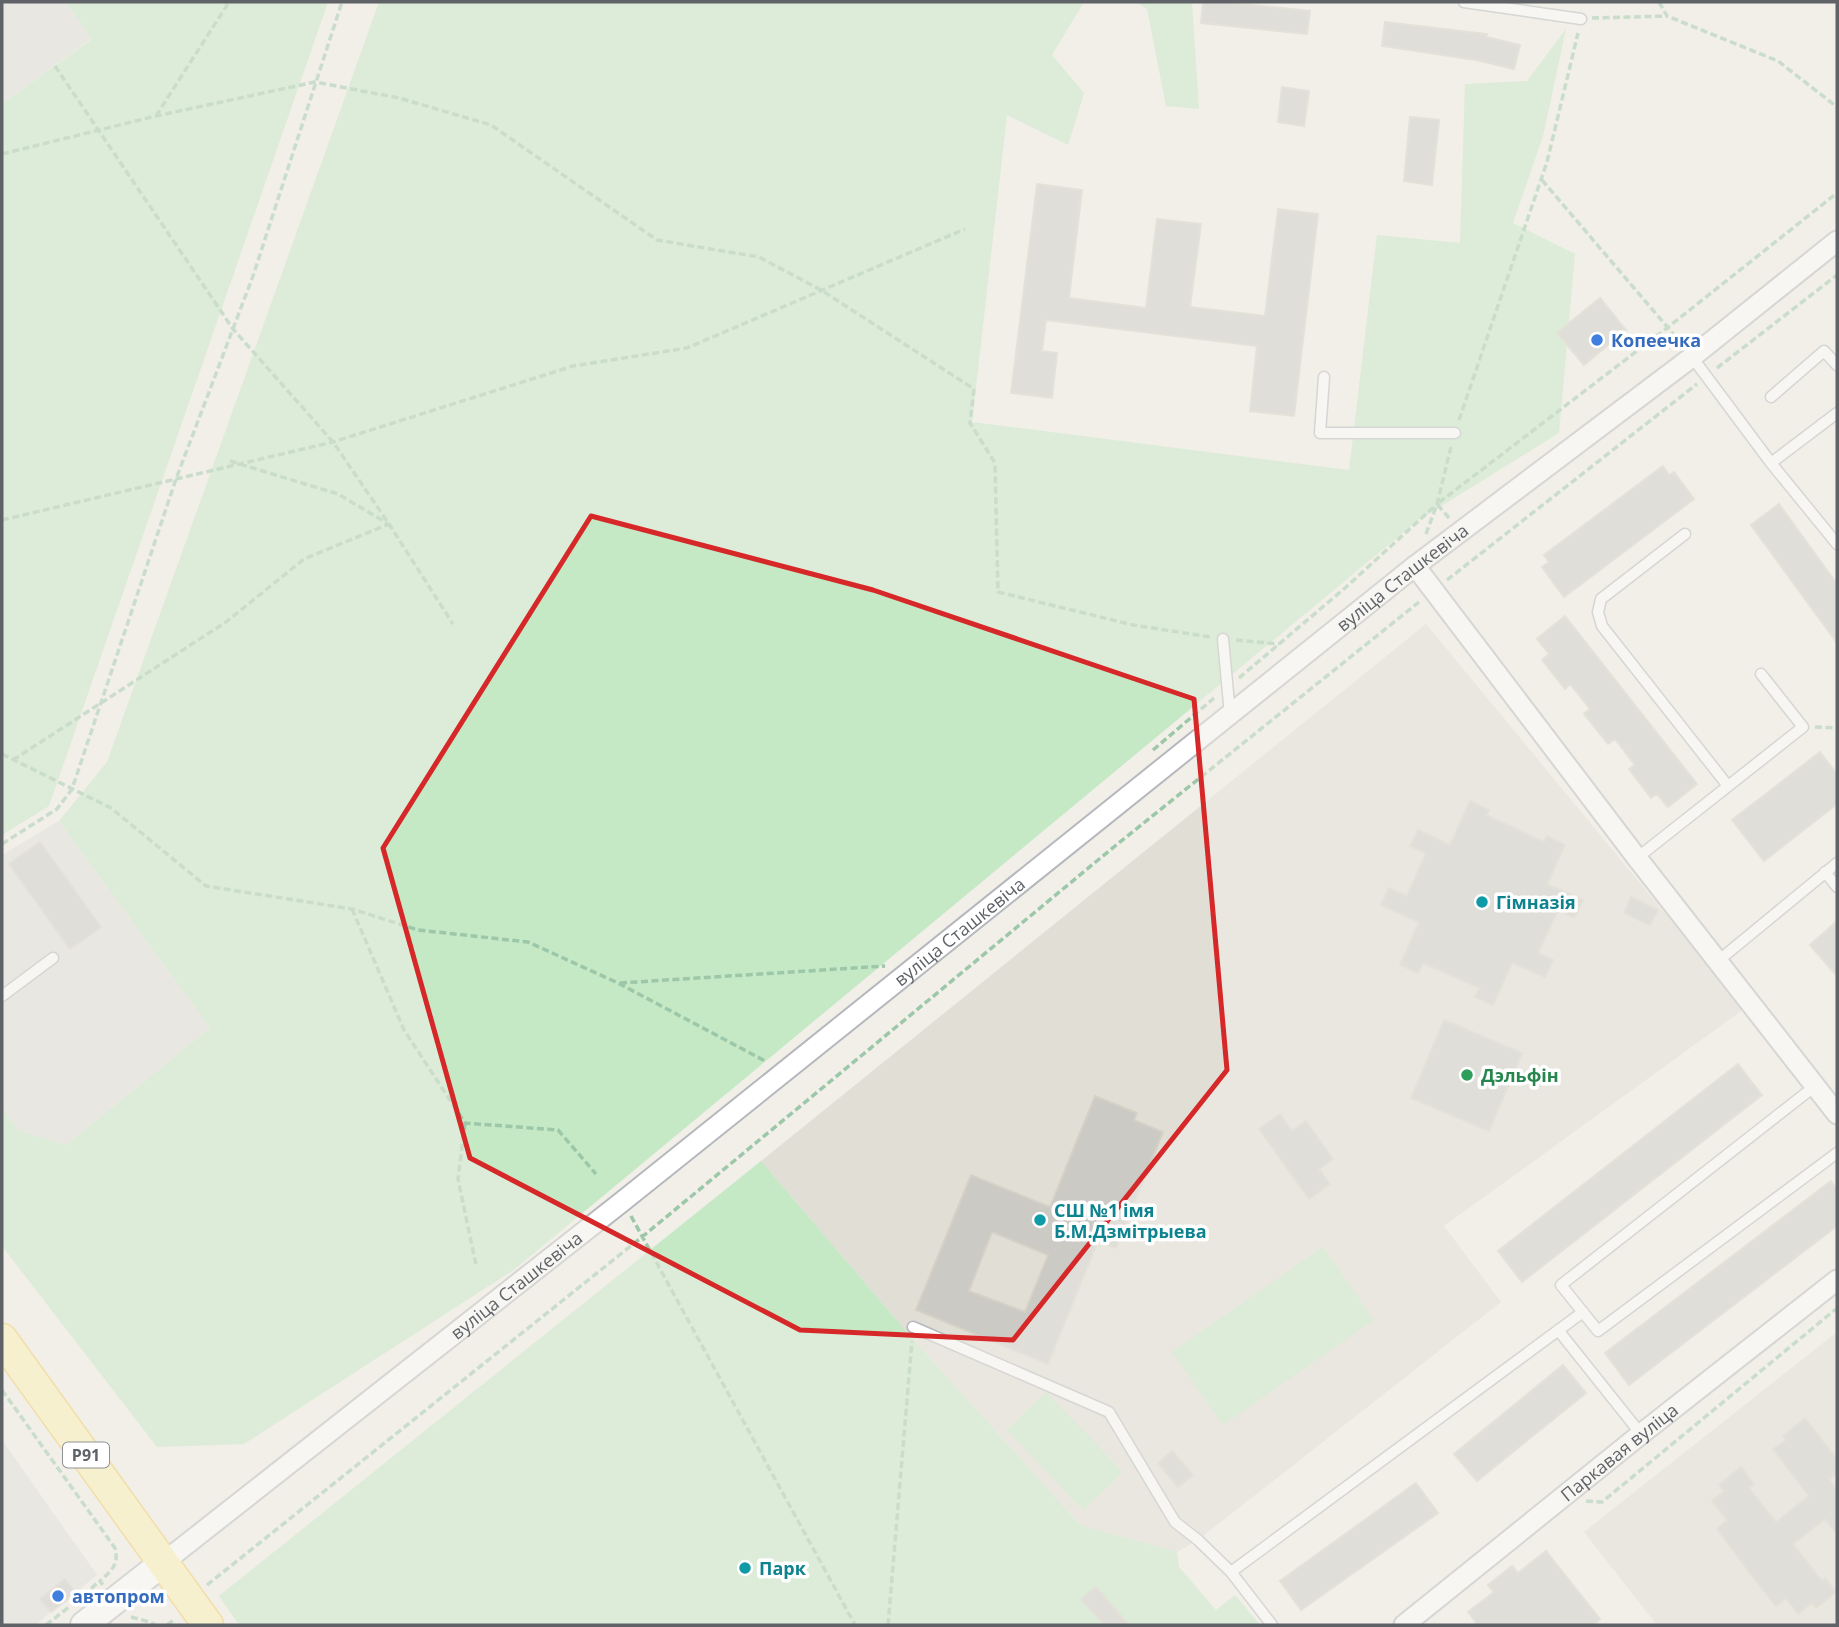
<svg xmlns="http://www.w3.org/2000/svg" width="1839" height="1627" viewBox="0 0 1839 1627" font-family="'Open Sans',sans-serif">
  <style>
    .industrial { fill: #e0deda }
    .education { fill: #e1ded6 }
    .green { fill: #c5e8c5 }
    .building { fill: #cccac5; stroke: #d6d1c6; stroke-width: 2; fill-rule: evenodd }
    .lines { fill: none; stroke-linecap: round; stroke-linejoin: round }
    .lane-casing { stroke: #b5b8bc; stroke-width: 13 }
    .street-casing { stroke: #b5b8bc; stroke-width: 23 }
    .secondary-casing { stroke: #b6babf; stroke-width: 30 }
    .primary-casing { stroke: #f2c960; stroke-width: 33 }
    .path { stroke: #9cc7a9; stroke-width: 3.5; stroke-dasharray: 7 3.5; stroke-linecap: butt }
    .lane { stroke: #fff; stroke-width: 10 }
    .street { stroke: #fff; stroke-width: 19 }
    .secondary { stroke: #fff; stroke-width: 26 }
    .primary { stroke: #fff2af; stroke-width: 30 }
    .marked { fill: none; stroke: #d62828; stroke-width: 5; stroke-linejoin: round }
    .shop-dot { fill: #3f7fe0; stroke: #fff; stroke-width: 2.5 }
    .culture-dot { fill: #0f9aa8; stroke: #fff; stroke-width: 2.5 }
    .leisure-dot { fill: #2e9e5b; stroke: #fff; stroke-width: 2.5 }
    .labels { text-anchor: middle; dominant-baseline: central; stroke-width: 7; stroke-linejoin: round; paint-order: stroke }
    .shield { fill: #fff; stroke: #8f9295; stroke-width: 2 }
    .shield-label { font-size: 16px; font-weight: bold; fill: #5f6368 }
    .shop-label { font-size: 18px; font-weight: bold; fill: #366cbe; stroke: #fff; text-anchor: start }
    .street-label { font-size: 18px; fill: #5f6368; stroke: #fff }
    .culture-label { font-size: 18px; font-weight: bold; fill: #0d838f; stroke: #fff; text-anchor: start }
    .leisure-label { font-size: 18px; font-weight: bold; fill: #27864d; stroke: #fff; text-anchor: start }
  </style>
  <rect width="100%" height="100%" fill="#f1efe8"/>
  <path class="industrial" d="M2,2H66L92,38L2,104Z
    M59,821L210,1028L66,1145L18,1130L2,1106V855Z
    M2,1440L97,1575L35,1625H2Z"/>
  <path class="education" d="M1426,624L1744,1009L1444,1226L1501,1302L1198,1540L1177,1552L1080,1525L912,1338L761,1161Z
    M1837,1332V1625H1657L1584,1532Z"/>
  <path class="green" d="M66,2H328L49,806L2,835V104L92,39Z
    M379,2H1084L1052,55L1084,93L1068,145L1007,115L972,422L1349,470L1377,235L1460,243L1465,84L1527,81L1566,29L1543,136L1513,223L1575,254L1559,433L1417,521L515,1269L244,1444L157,1447L2,1246V1106L18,1130L66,1145L210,1028L59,821L107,762Z
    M1136,2H1192L1199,109L1166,106L1147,9Z
    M761,1161L912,1338L1080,1525L1177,1552L1179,1567L1216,1610L1235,1595L1260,1625H239L219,1596Z
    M1323,1247L1374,1320L1223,1425L1172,1352Z
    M1046,1392L1123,1472L1083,1510L1007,1430Z"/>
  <path class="building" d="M1203,2H1224L1310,11L1307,34L1201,23Z
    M1385,22L1487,34L1486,37L1520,45L1514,69L1476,60L1382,46Z
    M1282,87L1309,91L1304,126L1278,122Z
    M1410,117L1439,120L1432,185L1404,181Z
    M1037,184L1082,190L1069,298L1146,308L1157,219L1201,224L1190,307L1265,316L1278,209L1318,214L1294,416L1250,411L1257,346L1046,320L1042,351L1057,353L1052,398L1011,393Z
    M1600,298L1626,330L1584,365L1557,333Z
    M1663,466L1669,475L1674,472L1694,499L1564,597L1542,567L1549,562L1544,555Z
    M1779,504L1837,584V643L1751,525Z
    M1565,616L1697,784L1668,807L1657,794L1651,798L1629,769L1635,765L1615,739L1608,744L1584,714L1590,709L1570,684L1565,689L1542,660L1549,654L1537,639Z
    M1820,752L1837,774V804L1764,861L1732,820Z
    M1470,801L1489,810L1486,815L1544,842L1547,836L1565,845L1547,884L1583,900L1574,918L1558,910L1538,953L1553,960L1545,977L1512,963L1493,1005L1475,997L1480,988L1423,963L1418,973L1400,965L1419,922L1381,905L1389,888L1407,896L1426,853L1410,846L1418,830L1450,845Z
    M40,842L101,927L70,949L9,864Z
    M1631,897L1658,910L1650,925L1624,913Z
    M1837,921V976L1810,945Z
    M1444,1020L1522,1053L1489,1131L1411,1098Z
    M1738,1064L1762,1095L1522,1282L1498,1251Z
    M1095,1096L1137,1113L1134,1120L1163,1132L1116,1248L1098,1241L1048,1364L916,1310L971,1175L1050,1207ZM992,1232L1048,1255L1025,1312L969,1291Z
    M1280,1114L1292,1131L1306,1121L1333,1159L1319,1169L1330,1184L1309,1199L1259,1129Z
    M1831,1181L1837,1189V1226L1629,1385L1605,1353Z
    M1563,1365L1586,1393L1477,1481L1454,1454Z
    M1805,1418L1837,1459V1474L1829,1480L1837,1490V1534L1825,1519L1793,1544L1822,1581L1825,1578L1836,1592L1816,1608L1812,1603L1798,1614L1786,1598L1776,1606L1752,1576L1717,1529L1727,1520L1712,1501L1724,1491L1719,1485L1741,1467L1754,1484L1749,1488L1776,1522L1809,1496L1773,1449L1786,1440L1783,1436Z
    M1172,1451L1193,1475L1178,1487L1158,1463Z
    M1416,1483L1438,1513L1301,1610L1280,1581Z
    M1546,1551L1600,1619L1593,1625H1478L1468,1612L1494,1592L1488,1585L1512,1566L1518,1573Z
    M65,1579L76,1593L51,1612L40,1599Z
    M1096,1587L1129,1625H1104L1081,1599Z"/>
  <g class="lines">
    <g class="lane-casing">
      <path id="lane" d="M1464,2L1581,19
        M1692,357L1771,463L1837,544
        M1324,377L1320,433H1455
        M1771,397L1824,351L1837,365
        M1771,463L1837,413
        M1685,534L1601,599L1598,612L1602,626L1728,786
        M1223,639L1230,715
        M1637,858L1803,727L1761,674
        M1825,872L1837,887
        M1718,961L1837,863
        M2,996L53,958
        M1815,1086L1561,1285L1598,1331L1837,1153
        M913,1327L1109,1412L1175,1522L1198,1540L1231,1572L1272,1625
        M1558,1330L1641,1434
        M1231,1572L1583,1312"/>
    </g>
    <g class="street-casing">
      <g id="street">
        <path d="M1415,566L1637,858L1837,1114"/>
        <path id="s1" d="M164,1562L623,1201L1415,566L1692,357L1837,241"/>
        <path id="s2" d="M1404,1625L1641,1434L1837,1280"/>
      </g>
    </g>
    <g class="secondary-casing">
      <path id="secondary" d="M84,1625L164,1562"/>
    </g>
    <g class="primary-casing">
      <path id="primary" d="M2,1339L208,1625"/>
    </g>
    <path class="path" d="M1659,2L1667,16L1778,61L1837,107
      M1592,18L1667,16
      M55,66L233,329L333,442L389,524L453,624
      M156,116L229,2
      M2,154L156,116L315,82L399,98L491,125L657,240L759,257L821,290L974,389L970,423L995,463L998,592L1133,625L1211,637
      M1542,180L1680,342
      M1717,368L1837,275
      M1459,420L1547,162L1578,33
      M230,461L338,494L387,523
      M1449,518L1437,504L1667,328L1837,193
      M2,520L333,442L573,366L687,348L965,229
      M1426,534L1437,504L1451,447
      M1447,580L1697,384
      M1236,640L1279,644
      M1239,678L1345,588L1437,504
      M1815,727L1837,728
      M1153,750L1214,698
      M2,754L111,808L206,886L352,909L418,930L528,942L618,983L767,1062
      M13,760L226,622L304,559L389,524
      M2,844L57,809L72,789L176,479L253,276L342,2
      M352,909L404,1030L465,1123L558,1130L596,1174
      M620,983L885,966
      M465,1123L458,1179L476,1265
      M631,1216L855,1625
      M2,1390L115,1548C119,1565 112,1570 100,1581L103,1585
      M1586,1501L1602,1502L1836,1309L1837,1311
      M207,1585L642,1237L1115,846L1419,602
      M83,1595L100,1581
      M131,1617L150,1622L155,1625
      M46,1625L69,1607
      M167,1625L174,1620
      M888,1625L912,1341"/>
    <use href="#lane" class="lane"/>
    <use href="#street" class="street"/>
    <use href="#secondary" class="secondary"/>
    <use href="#primary" class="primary"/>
  </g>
  <path d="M0 0H1839V1627H0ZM591,516L873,590L1194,699L1227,1070L1013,1340L800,1330L470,1158L383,848Z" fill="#f1efe8" fill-opacity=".55" fill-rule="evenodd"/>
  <path class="marked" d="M591,516L873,590L1194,699L1227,1070L1013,1340L800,1330L470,1158L383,848Z"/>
  <g class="shop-dot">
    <circle cx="1597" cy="340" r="7"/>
    <circle cx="58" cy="1596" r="7"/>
  </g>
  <g class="culture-dot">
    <circle cx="1482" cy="902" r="7"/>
    <circle cx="1040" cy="1220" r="7"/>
    <circle cx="745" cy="1568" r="7"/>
  </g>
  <circle class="leisure-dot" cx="1467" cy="1075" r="7"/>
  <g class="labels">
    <rect class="shield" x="63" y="1442.5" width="46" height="25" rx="5"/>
    <g class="shield-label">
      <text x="86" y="1455">Р91</text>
    </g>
    <g class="shop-label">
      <text x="1611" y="340">Копеечка</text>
      <text x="72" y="1596">автопром</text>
    </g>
    <g class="street-label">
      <text stroke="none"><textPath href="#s1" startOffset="1582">вуліца Сташкевіча</textPath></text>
      <text stroke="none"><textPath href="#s1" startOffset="1015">вуліца Сташкевіча</textPath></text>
      <text stroke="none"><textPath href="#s1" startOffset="448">вуліца Сташкевіча</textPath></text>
      <text stroke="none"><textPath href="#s2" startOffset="276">Паркавая вуліца</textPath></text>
    </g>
    <g class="culture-label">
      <text x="1496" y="902">Гімназія</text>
      <text x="1054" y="1210">СШ №1 імя<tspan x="1054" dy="21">Б.М.Дзмітрыева</tspan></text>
      <text x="759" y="1568">Парк</text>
    </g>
    <g class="leisure-label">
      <text x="1481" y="1075">Дэльфін</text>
    </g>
  </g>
  <rect width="1839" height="1627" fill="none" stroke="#5f6368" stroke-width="7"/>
</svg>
